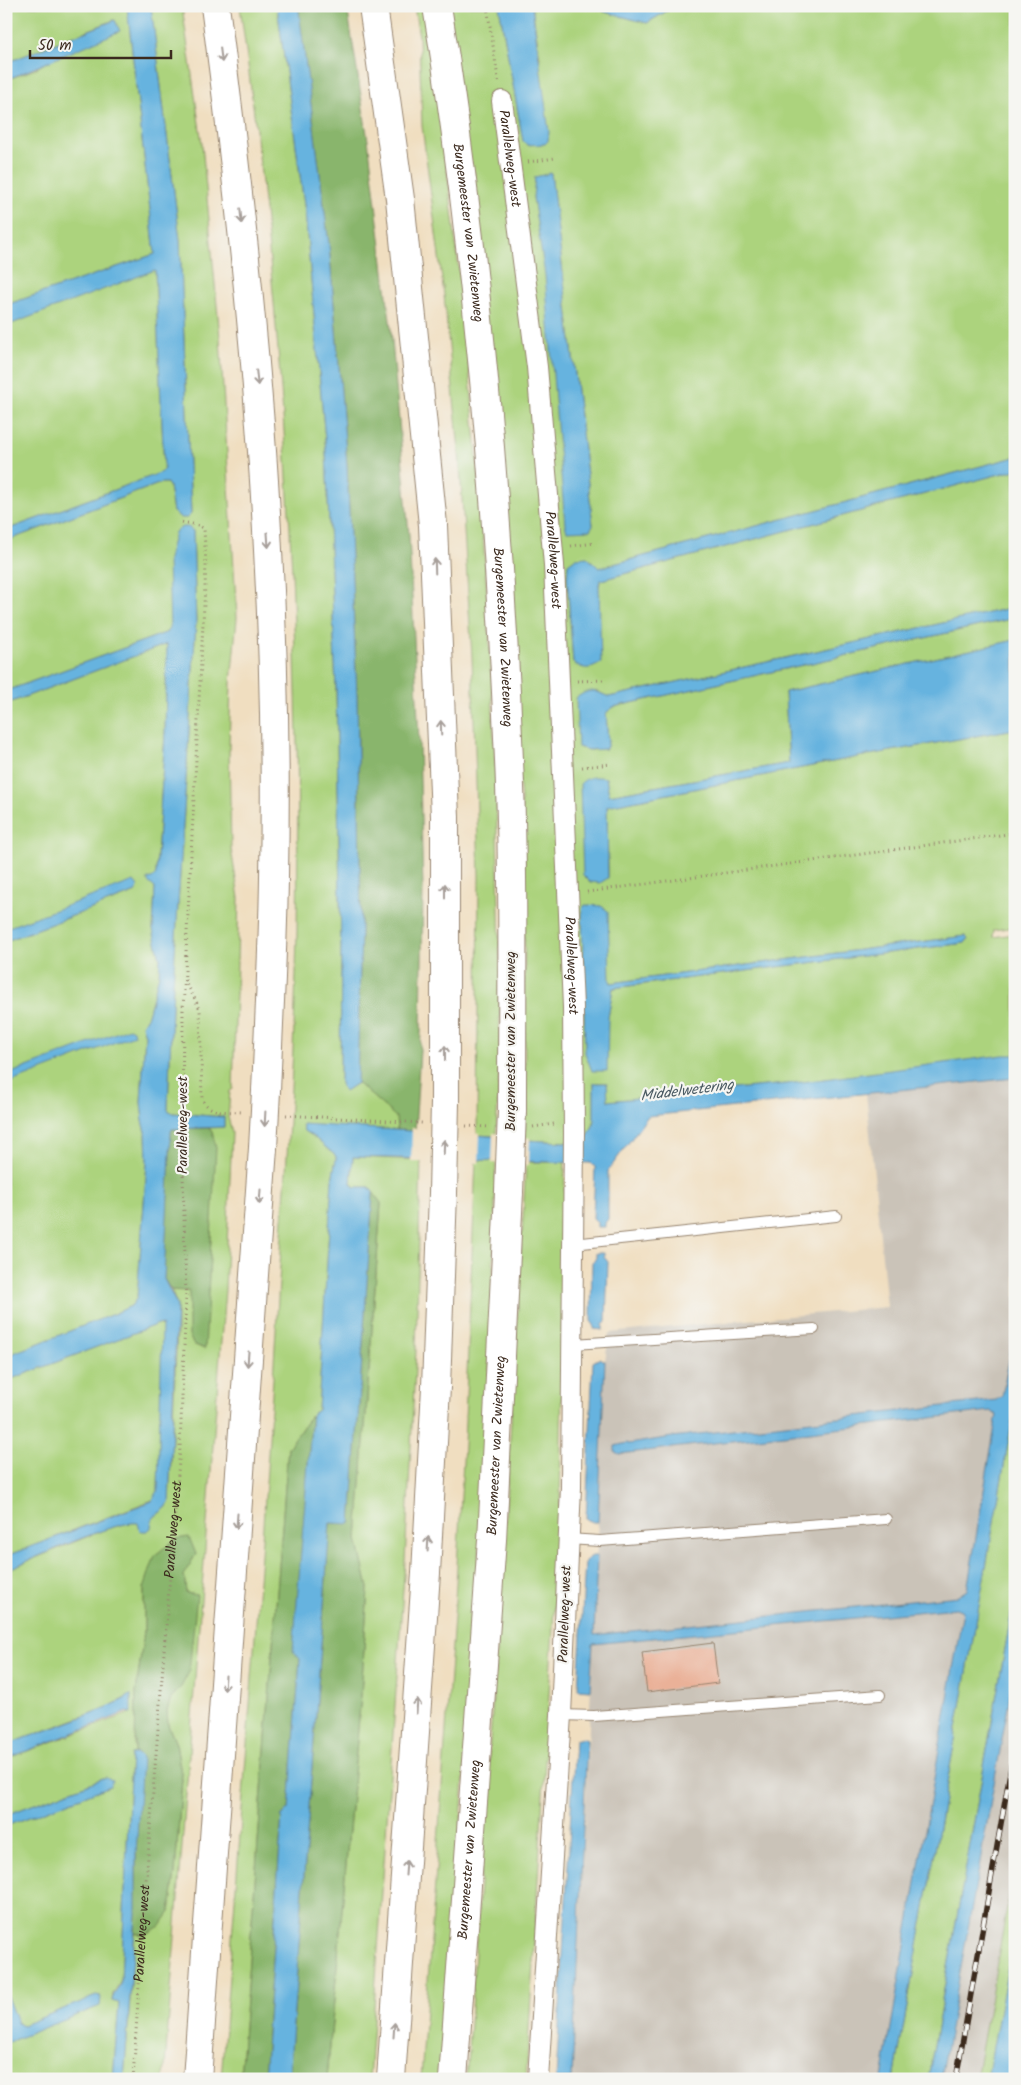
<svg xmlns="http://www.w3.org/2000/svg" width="1021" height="2085" viewBox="0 0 1021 2085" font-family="Kalam,sans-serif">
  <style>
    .industrial { fill: #cac3b8 }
    .green { fill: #acd37d; stroke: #747e4e; fill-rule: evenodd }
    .forest { fill: #89b56c; stroke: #627045 }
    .water { fill: #66b3df; stroke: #506e7e }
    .pier { fill: #f0dec0 }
    .building { fill: #eab198 }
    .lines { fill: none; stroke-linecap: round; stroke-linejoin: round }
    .service-casing { stroke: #96846f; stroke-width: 12 }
    .minor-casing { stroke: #96846f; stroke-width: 22 }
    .secondary-casing { stroke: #96846f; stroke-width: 30 }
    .motorway-casing { stroke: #96846f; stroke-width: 30 }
    .path { stroke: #96846f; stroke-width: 3; stroke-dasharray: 1 4; stroke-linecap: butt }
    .service { stroke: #fff; stroke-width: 10 }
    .minor { stroke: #fff; stroke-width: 20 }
    .secondary { stroke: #fff; stroke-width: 28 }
    .motorway { stroke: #fff; stroke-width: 28 }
    .rail-casing { stroke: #3b2a1e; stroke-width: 5.5 }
    .rail { stroke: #f6f6f2; stroke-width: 4; stroke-dasharray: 11; stroke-linecap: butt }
    .secondary-bridge-casing { stroke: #96846f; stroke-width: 30; stroke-linecap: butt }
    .motorway-bridge-casing { stroke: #96846f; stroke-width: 30; stroke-linecap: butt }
    .secondary-bridge { stroke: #fff; stroke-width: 28 }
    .motorway-bridge { stroke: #fff; stroke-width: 28 }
    .oneway { stroke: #a79f9a }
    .labels { text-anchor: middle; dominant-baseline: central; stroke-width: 4.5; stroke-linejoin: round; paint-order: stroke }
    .street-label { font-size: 14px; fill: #3b2a1e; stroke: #f6f6f2 }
    .water-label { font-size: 15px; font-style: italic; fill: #4a5a62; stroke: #f6f6f2 }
  </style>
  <rect width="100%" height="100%" fill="#f6f6f2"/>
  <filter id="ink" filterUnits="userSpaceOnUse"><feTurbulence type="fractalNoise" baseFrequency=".02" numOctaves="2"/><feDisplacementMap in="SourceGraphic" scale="10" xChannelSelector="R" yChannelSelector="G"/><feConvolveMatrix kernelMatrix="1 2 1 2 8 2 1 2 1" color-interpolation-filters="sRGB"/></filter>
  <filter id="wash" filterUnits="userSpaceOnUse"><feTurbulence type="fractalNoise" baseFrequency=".0096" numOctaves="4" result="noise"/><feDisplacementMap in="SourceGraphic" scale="20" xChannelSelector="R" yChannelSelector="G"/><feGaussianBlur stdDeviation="1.12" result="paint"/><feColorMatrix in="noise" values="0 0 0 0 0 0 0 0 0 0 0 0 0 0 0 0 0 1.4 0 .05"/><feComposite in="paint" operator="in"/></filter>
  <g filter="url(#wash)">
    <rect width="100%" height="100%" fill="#f0dec0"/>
    <path class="industrial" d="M1015,1078V1330L1003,1391L999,1398L991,1401L672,1437L629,1445L627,1443L615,1447L619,1454L991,1411L997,1414L967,1590L958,1596L593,1635L605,1361L609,1333L887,1307L866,1093Z
      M956,1608L963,1611L882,2079H572L593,1644Z
      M1015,1667V1863L976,2079H941Z"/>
    <path class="green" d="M6,6H127L155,254L6,305V80L35,69L114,20L6,63Z
      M151,6H182L202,144L220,338L237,618L231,682L229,748L231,849L239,898L233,1089L230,1091L228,1117L232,1133L225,1290L164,2079H124L135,1933L145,1935L170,1912L175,1873L182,1779L176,1744L168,1725L167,1711L170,1700L181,1687L196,1595L186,1593L184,1574L196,1554L144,1588V1631L136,1693L135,1754H131L121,1981L113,1994L112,2001L119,2003L113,2079H6V2043L99,2006L96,1996L23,2025L17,2023L6,1994V1826L110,1786L106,1777L6,1815V1759L130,1713L131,1695L108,1707L6,1745V1570L106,1529L132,1522L151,1521C156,1513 166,1511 169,1503L177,1332V1305L171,1290L189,1291L193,1344L204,1349L211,1238L212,1132L209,1128L224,1127V1117L173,1113L168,1110V1106L173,984L196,622L193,531L168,632L6,691V541L161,483H167L169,486L173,512L191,514L180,240Z
      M240,6H277L305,212L326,452L336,688L341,947L340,1083L345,1091L357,1083L397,1117V1130L302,1125L304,1131L315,1138L336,1156V1159L332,1180L318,1410L312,1414L288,1448L240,2079H221C242,1808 264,1537 280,1266C287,1155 295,1044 297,933C302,623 283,314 240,6Z
      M414,6H424C464,267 488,530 496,794C499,908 503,1022 496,1136L477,1135L479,875L472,657L459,451L444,295L422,126L419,37Z
      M449,6H499L523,141L540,58L532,6H597L605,12L647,23L675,6H1015V457L599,568L587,557L568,564L567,577L573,663L601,580L1015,470V607L609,697L596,691L578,747L588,750L606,749L608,742L606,713L613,707L1015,618V640L785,692L789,763L609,795L606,778L608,877L607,806L863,756L1015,729V927L994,930L993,937L1015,934V1055L787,1084L607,1101V1083H594V1124L585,1143L525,1140L524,833ZM551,173L593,525L589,530L533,197ZM965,936L968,939L965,943L613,988L608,1018L610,981L611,983Z
      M155,269L164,469L160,473L6,530V326Z
      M167,644L165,734L156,873L154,886L155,888L153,929L160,958L159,975L148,1015L142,1025L145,1035L141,1102L143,1121L146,1132L147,1163L137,1298L131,1306L116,1313L6,1356V941L136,892L134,882L6,928V704Z
      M353,1157L421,1160L416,1350L405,1561L369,2079H327L361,1695L368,1588L357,1539L381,1204L369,1187H354L351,1183Z
      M476,1160L496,1161C490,1467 464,1773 442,2079H421L454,1618L464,1445Z
      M526,1162H565L560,1510L526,2079H466C488,1773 510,1468 526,1162Z
      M158,1324L163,1327L158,1491L155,1499L6,1556V1381Z
      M1015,1405V1593L928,2079H894Z
      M1015,1863V1929L987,2079H976Z"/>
    <path class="forest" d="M298,6H347L369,147L391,329L409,535L419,741L423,888L421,1034L415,1131L397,1130L396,1117L357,1083L361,927L357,695L347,465L329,244Z
      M209,1128L212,1132L216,1147L205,1349L193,1344L189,1335V1291L171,1290L164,1279V1268L171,1132L172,1129Z
      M373,1192L381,1203L357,1539L368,1588L361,1695L327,2079H289L330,1523H351Z
      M312,1414L294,1651L300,1659L289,1811L282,1815L264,2079H240L288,1448Z
      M189,1537L196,1554L184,1574L186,1593L197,1595L189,1672L181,1687L170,1700L167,1711L168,1725L176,1744L182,1779L175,1873L170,1912L160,1926L145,1935L135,1933L138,1754H135L136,1693L144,1631V1588L155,1555L176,1539Z"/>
    <path class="water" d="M127,6H151L180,240L191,514L187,518H181L173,512L169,486L167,483H161L6,541V530L160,473L164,469L155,270L6,326V305L155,254Z
      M277,6H298L299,11L329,244L347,465L357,695L361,927L357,1083L345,1091L340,1084L341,947L336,688L326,452L305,212Z
      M499,6H532L549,132L548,141L545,144L527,145L523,141Z
      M597,6H634L644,9L649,6H675L647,23L605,12Z
      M115,20L120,31L6,80V63Z
      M551,173L593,525L590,530L567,531L565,525L545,275L533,197L535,177Z
      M1015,457V470L601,580L599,584L601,663C590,670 584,670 573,663L567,577L568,564L576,558L587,557L599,568Z
      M182,527H188L193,531L196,622L173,984L168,1106V1110L173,1113L224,1117V1127L172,1129L171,1132L164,1279L177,1305L169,1503C164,1514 150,1513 151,1528L147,1531H140L138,1523C115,1520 32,1560 6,1570V1556L152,1501L158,1491L162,1325L158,1324L6,1381V1356L116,1313L131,1306L137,1298L147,1163L146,1132L143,1121L141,1102L145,1035L142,1025L148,1015L159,975L160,958L153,930L155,888L148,882V879L154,877L156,873L165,734L167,644L6,704V691L168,632L170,627L168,559L175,532Z
      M1015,607V618L613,707L606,713L608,742L606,749L588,750L578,747L576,698C590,688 593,690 609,697Z
      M1015,640V729L863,756L607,806L608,878L600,883L590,882L583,875L580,784C587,776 596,776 606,778L609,795L789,763L785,692Z
      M134,881L138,886L136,892L6,941V928Z
      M585,905L601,906L608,911L610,981L611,983L965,936L968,939L965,943L613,988L608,1018L607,1071H592L585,1053L582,909Z
      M129,1028L133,1030L134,1035L6,1084V1075Z
      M1003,1055H1015V1078L648,1116L608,1171V1219L605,1223V1227H597V1222L593,1218L595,1167L591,1163L353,1157L351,1183L354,1187H369L373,1192L351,1524L330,1523L289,2079H264L282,1815L289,1810L300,1659L293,1651L312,1414L318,1410L332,1180L336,1159V1156L315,1138L304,1131L302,1124L505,1137L525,1140L584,1143L594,1124V1083H607L608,1101L787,1084Z
      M596,1253H604V1257L608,1262L606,1321L603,1325V1330L594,1329V1325L591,1321L592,1262L596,1258Z
      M1015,1330V1405L894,2079H882L963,1611L956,1608L593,1644L590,1690L578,1689L585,1561L592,1556H597L594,1635L958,1596L967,1590L997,1414L991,1411L619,1454L615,1452V1446L627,1443L629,1444L672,1437L996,1400L1002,1396L1003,1391Z
      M600,1358L605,1361L598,1522H593L586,1519L593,1362Z
      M1015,1593V1667L941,2079H928Z
      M131,1694V1713L127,1712L6,1759V1745C24,1738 125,1704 131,1694Z
      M582,1738L587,1740L572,2079H556L575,1740Z
      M131,1754H138L142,1758L136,1854V1914L124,2079H113L119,2003L112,2001C113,1993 119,1989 121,1981Z
      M106,1777L112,1780L110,1786L6,1826V1815Z
      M1015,1929V2049L1010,2079H987Z
      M6,1994L17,2023L23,2025L96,1996L101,1997L100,2006L6,2043Z"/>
    <path class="pier" d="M412,1128L480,1133L479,1163L411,1162Z
      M493,1133L530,1138L529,1165L492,1163Z"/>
    <g id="blocks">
      <path class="building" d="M713,1643L718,1683L647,1692L642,1652Z"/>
    </g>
  </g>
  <g filter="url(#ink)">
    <use href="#blocks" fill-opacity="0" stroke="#96846f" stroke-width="1"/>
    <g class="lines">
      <g class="service-casing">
        <path id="service" d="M573,1244L836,1216
          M573,1344L814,1329
          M568,1539L600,1541L886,1519
          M561,1715L594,1716L880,1695"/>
      </g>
      <g class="minor-casing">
        <g id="minor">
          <path id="s2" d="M502,101L537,367L554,565L573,1007L574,1132L571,1487L561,1715L538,2079"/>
        </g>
      </g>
      <g class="secondary-casing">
        <g id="secondary">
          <path id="s3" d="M437,6C477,255 499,508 509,760C514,876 512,994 512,1111"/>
          <path id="s4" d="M453,2079L492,1540L509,1192"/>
        </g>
      </g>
      <g class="motorway-casing">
        <path id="motorway" d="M215,6C239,187 259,368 268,550C274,659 276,769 274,878C273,949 269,1020 266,1091
          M373,6L400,199L433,525L445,817V1102
          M197,2079L263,1148
          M391,2079L426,1573L436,1387L443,1193"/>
      </g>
      <g class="path">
        <path d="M487,6L499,85"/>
        <path d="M528,162L555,158"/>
        <path d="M571,546L595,543"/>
        <path d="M577,681L604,680"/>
        <path d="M582,767L611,764"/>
        <path d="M587,892L1015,833"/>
        <path d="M185,980L200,1009L202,1099C209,1114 227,1111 243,1112"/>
        <path d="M286,1115L422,1123"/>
        <path d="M466,1126L490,1127"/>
        <path d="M533,1127L554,1124"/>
        <path id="s1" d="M133,2079L144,1907L180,1448L186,1296L182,1134L183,1010L206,566L204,529L198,525L181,522"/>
      </g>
      <use href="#service" class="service"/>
      <use href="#minor" class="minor"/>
      <use href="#secondary" class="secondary"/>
      <use href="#motorway" class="motorway"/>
      <g class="rail-casing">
        <path id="rail" d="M956,2079L1015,1744"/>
      </g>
      <use href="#rail" class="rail"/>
      <g class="secondary-bridge-casing">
        <path id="secondary-bridge" d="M509,1192L512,1111"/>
      </g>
      <g class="motorway-bridge-casing">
        <path id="motorway-bridge" d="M263,1148L266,1091
          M443,1193L445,1102"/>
      </g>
      <use href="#secondary-bridge" class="secondary-bridge"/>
      <use href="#motorway-bridge" class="motorway-bridge"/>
    </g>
    <defs><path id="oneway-shaft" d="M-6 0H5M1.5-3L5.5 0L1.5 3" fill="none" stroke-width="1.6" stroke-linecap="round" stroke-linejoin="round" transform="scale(1.25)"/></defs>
    <g class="oneway">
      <use href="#oneway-shaft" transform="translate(221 55) rotate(83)"/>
      <use href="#oneway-shaft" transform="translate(241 216) rotate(84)"/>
      <use href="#oneway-shaft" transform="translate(257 378) rotate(84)"/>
      <use href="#oneway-shaft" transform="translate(268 540) rotate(86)"/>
      <use href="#oneway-shaft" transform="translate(435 566) rotate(-92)"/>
      <use href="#oneway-shaft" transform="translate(441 728) rotate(-92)"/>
      <use href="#oneway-shaft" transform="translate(445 891) rotate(-90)"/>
      <use href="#oneway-shaft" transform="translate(445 1053) rotate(-90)"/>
      <use href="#oneway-shaft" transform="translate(265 1119) rotate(93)"/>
      <use href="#oneway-shaft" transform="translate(444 1147) rotate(-88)"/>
      <use href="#oneway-shaft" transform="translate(260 1197) rotate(94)"/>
      <use href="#oneway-shaft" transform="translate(248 1359) rotate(94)"/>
      <use href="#oneway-shaft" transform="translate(237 1521) rotate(94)"/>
      <use href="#oneway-shaft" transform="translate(428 1544) rotate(-87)"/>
      <use href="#oneway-shaft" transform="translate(225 1683) rotate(94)"/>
      <use href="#oneway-shaft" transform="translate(417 1706) rotate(-86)"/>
      <use href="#oneway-shaft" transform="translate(406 1868) rotate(-86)"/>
      <use href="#oneway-shaft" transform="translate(394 2030) rotate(-86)"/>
    </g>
  </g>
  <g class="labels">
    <g class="street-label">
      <text stroke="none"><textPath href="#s2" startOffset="58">Parallelweg-west</textPath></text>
      <text stroke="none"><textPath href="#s3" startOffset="229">Burgemeester van Zwietenweg</textPath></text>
      <text stroke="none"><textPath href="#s2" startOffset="462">Parallelweg-west</textPath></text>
      <text stroke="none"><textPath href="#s3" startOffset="635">Burgemeester van Zwietenweg</textPath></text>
      <text stroke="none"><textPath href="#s2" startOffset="868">Parallelweg-west</textPath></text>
      <text transform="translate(511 1041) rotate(-90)">Burgemeester van Zwietenweg</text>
      <text transform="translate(183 1125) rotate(-90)">Parallelweg-west</text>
      <text stroke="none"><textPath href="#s4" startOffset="635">Burgemeester van Zwietenweg</textPath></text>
      <text stroke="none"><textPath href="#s1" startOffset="551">Parallelweg-west</textPath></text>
      <text transform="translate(565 1614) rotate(-88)">Parallelweg-west</text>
      <text stroke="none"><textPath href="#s4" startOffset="230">Burgemeester van Zwietenweg</textPath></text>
      <text stroke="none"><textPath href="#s1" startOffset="146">Parallelweg-west</textPath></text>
    </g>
    <g class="water-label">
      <text transform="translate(687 1091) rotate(-7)">Middelwetering</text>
    </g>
  </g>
  <rect width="1021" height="2085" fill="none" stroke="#f6f6f2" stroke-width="25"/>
  <path d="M30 50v8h141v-8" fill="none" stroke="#3b2a1e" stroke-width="2.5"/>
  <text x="38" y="50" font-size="15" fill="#3b2a1e" stroke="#f6f6f2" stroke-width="4" paint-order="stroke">50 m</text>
</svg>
